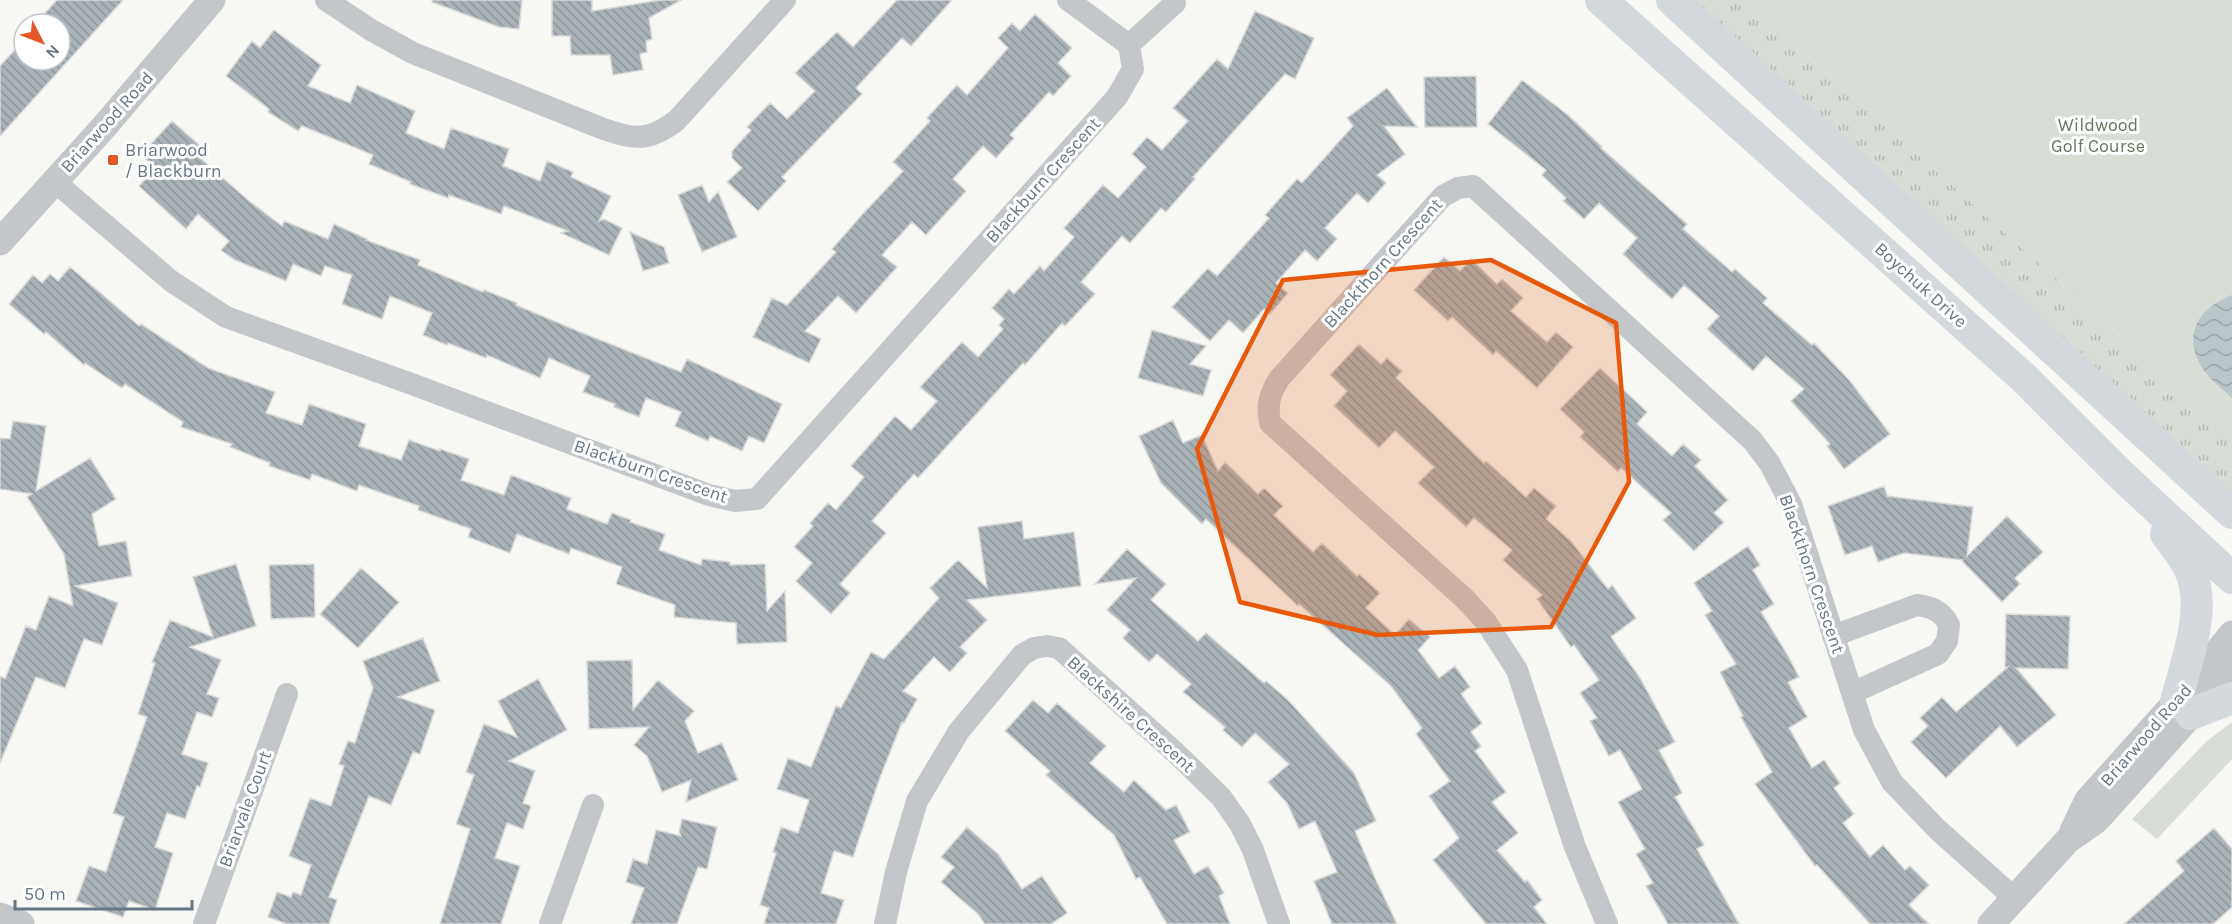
<svg xmlns="http://www.w3.org/2000/svg" width="2232" height="924" viewBox="0 0 2232 924" font-family="Karla,sans-serif">
  <style>
    .green { fill: #d8ded5 }
    .park { fill: url(#park-tufts) }
    .water { fill: url(#water-waves) }
    .building { fill: url(#building-back-hatch); stroke: #d9d9d7; stroke-width: 1.5 }
    .lines { fill: none; stroke-linecap: round; stroke-linejoin: round }
    .minor { stroke: #c3c7ca; stroke-width: 22 }
    .tertiary { stroke: #c3c7ca; stroke-width: 27 }
    .secondary { stroke: #d4d9dd; stroke-width: 32 }
    .marked { fill: #e8590c; fill-opacity: 0.2; stroke: #e8590c; stroke-width: 4.5; stroke-linejoin: round }
    .poi-dot { fill: #e45828; stroke: #fff; stroke-width: 2 }
    .labels { text-anchor: middle; dominant-baseline: central; stroke-width: 6; stroke-linejoin: round; paint-order: stroke }
    .street-label { font-size: 18px; fill: #667785; stroke: #fff }
    .park-label { font-size: 18px; fill: #657761; stroke: #fff }
    .poi-label { font-size: 18px; fill: #667785; stroke: #fff; text-anchor: start }
  </style>
  <defs>
    <pattern id="park-tufts" width="24" height="20" patternUnits="userSpaceOnUse" patternTransform="scale(1.5)"><rect width="24" height="20" fill="#d8ded5"/><path d="M3 7l-1-3M5 7V3M7 7l1-3M15 17l-1-3M17 17v-4M19 17l1-3" fill="none" stroke="#b3b9b2"/></pattern>
    <pattern id="water-waves" width="16" height="10" patternUnits="userSpaceOnUse" patternTransform="scale(1.5)"><rect width="16" height="10" fill="#bac6ca"/><path d="M0 5q4-4 8 0t8 0" fill="none" stroke="#9ba6aa"/></pattern>
    <pattern id="building-back-hatch" width="6" height="6" patternUnits="userSpaceOnUse" patternTransform="scale(1.5)"><rect width="6" height="6" fill="#a9b2b7"/><path d="M-1 5l2 2M0 0l6 6M5-1l2 2" fill="none" stroke="#8d969a"/></pattern>
  </defs>
  <rect width="100%" height="100%" fill="#f7f7f4"/>
  <path class="green" d="M1745,0H2232V436Z
    M2232,722V759L2157,839L2132,819L2207,741Z"/>
  <path class="park" d="M1659,0H1745L2232,436V514Z"/>
  <path class="water" d="M2232,295V398C2225,391 2217,385 2211,379C2180,344 2191,311 2232,295Z"/>
  <path class="building" d="M57,0H123L0,136V66L24,40V60H60V24H35Z
    M433,0H522L519,29L499,27L432,2Z
    M552,0H592V11L661,0H681L649,18L652,39L646,41L647,52L640,54L643,70L613,75L610,55H571L570,36H552Z
    M897,0H952L911,46L902,38L856,88L862,94L782,177L786,181L758,211L727,182L742,168L732,158V151L751,130L747,127L770,103L787,119L815,91L795,73L837,32L853,47Z
    M1255,11L1314,38L1295,79L1285,74L1193,177L1195,179L1166,212L1161,208L1130,243L1122,236L1081,282L1095,294L1065,326L1062,323L1025,365L1023,363L918,478L914,474L872,521L886,533L840,584L850,593L831,614L796,581L812,563L794,547L813,526L810,523L828,503L836,510L864,477L851,466L895,416L911,430L937,401L920,387L962,342L978,357L1003,329L999,325L1004,319L992,308L1009,289L1014,294L1040,266L1044,271L1074,237L1064,228L1103,185L1118,198L1146,167L1132,154L1147,137L1162,150L1188,121L1173,108L1217,59L1228,69Z
    M1035,14L1072,48L1058,63L1071,76L1053,96L1049,92L1010,135L1014,138L996,158L983,146L953,179L966,191L926,235L912,222L882,255L897,267L856,313L838,296L805,331L821,339L809,363L753,337L772,298L787,305L836,252L832,249L861,216L903,171L893,162L930,121L927,118L957,85L967,95L1008,48L998,38L1012,23L1020,31Z
    M274,30L321,65L308,86L350,103L357,85L415,111L406,133L444,149L451,128L509,149L503,166L540,181L547,161L573,172L571,177L611,196L599,221L604,219L622,228L609,255L561,233L568,231L504,206L501,214L449,195L448,198L410,184L411,182L369,164L373,155L302,126L298,131L268,112L269,109L226,76L252,41L260,48Z
    M1476,76L1477,127H1425L1424,77Z
    M1522,80L1568,115L1602,147L1601,148L1687,224L1683,229L1732,272L1735,269L1767,298L1763,303L1812,345L1814,343L1850,381L1890,434L1844,469L1827,446L1830,444L1791,401L1804,389L1766,356L1753,371L1707,329L1719,316L1684,285L1672,299L1648,278L1623,254L1637,238L1599,203L1584,219L1563,201L1566,198L1542,175L1546,170L1488,124Z
    M1387,88L1417,127L1384,126L1405,154L1377,175L1386,183L1368,203L1357,193L1325,228L1337,239L1317,261L1305,250L1276,283L1288,293L1270,314L1264,309L1243,333L1229,320L1210,341L1172,307L1208,268L1217,276L1269,218L1265,215L1297,179L1302,183L1353,126L1347,118Z
    M172,121L206,151L200,158L249,201L282,226L284,221L328,239L334,224L367,239L366,240L420,260L418,265L483,292L484,290L517,303L516,305L580,332L681,372L687,359L782,404L764,443L749,436L742,451L710,436L708,441L675,426L681,412L646,398L639,417L614,407L615,404L583,392L590,376L549,358L540,378L487,355L486,358L448,343L447,345L423,335L432,313L390,296L382,319L342,304L352,275L325,266L321,276L293,264L286,281L235,260L221,250L229,241L198,214L186,229L139,186L156,168L141,155Z
    M702,185L709,202L718,192L737,237L702,252L678,195Z
    M630,232L664,247L669,263L643,271Z
    M1444,257L1460,271L1471,259L1497,284L1502,279L1523,298L1511,311L1547,342L1556,332L1573,347L1537,388L1496,351L1493,355L1452,317L1448,321L1414,290Z
    M70,267L139,326L141,324L208,368L275,392L266,413L302,425L309,404L366,424L359,446L401,460L409,440L440,451V449L469,459L461,480L504,495L511,475L571,498L567,509L607,524L612,513L631,520L630,522L665,534L659,550L701,565L702,559L730,562V565L765,564L767,611L785,591L787,642L737,644L736,623L674,617L675,605L616,584L622,567L571,548L569,554L517,534L510,553L468,537L471,529L418,510L419,506L359,485L357,491L312,474L310,480L269,466L270,463L230,447L232,444L181,427L183,422L125,384L122,388L85,363L84,365L46,332L44,334L9,304L33,275L42,283L50,274L58,281Z
    M1152,330L1206,346L1190,364L1211,370L1203,396L1138,378Z
    M1359,344L1381,364L1387,358L1402,371L1396,378L1484,463L1486,461L1526,497L1534,488L1556,506L1546,519L1571,541L1608,589L1612,585L1636,618L1611,637L1640,678L1675,742L1659,750L1682,793L1675,797L1704,845L1697,849L1739,924H1668L1646,886L1653,883L1636,854L1645,849L1618,802L1642,789L1620,750L1609,756L1590,721L1597,718L1580,693L1599,680L1574,645L1571,647L1537,599L1542,595L1503,560L1512,550L1474,518L1466,527L1418,483L1434,467L1395,431L1379,448L1334,406L1347,391L1330,375Z
    M1600,368L1647,412L1637,424L1672,456L1683,444L1701,460L1695,466L1728,500L1714,513L1724,522L1694,551L1663,520L1671,513L1621,468L1618,472L1580,437L1584,432L1560,409Z
    M1173,420L1183,443L1202,435L1218,471L1225,462L1258,494L1264,488L1283,506L1274,515L1313,552L1322,543L1357,576L1359,574L1380,593L1366,608L1395,635L1409,619L1430,637L1418,650L1439,678L1455,666L1470,687L1461,694L1482,723L1471,732L1481,746L1475,751L1506,792L1492,802L1518,833L1497,850L1525,882L1527,880L1542,900L1534,907L1547,924H1486L1433,860L1459,838L1429,796L1450,781L1416,734L1422,728L1391,686L1299,604L1298,606L1206,519L1202,524L1161,483L1139,436Z
    M13,421L46,426L36,491L90,458L116,499L92,514L99,546L126,541L132,576L75,586L118,603L102,645L84,639L65,688L36,677L0,763V676L5,679L26,626L36,630L49,596L73,606L64,554L27,497L32,494L0,489V438L10,439Z
    M1884,486L1887,496L1973,507L1967,556L2007,516L2043,552L2015,578L2020,584L2002,602L1962,561L1963,560L1904,553L1878,562L1872,546L1845,555L1828,506Z
    M1022,521L1024,539L1074,532L1081,586L967,600L987,620L960,647L967,653L950,672L934,657L903,691L917,699L904,723L902,722L879,780L853,857L834,851L821,893L844,900L836,924H764L769,908L760,905L776,853L773,852L781,827L798,833L809,800L777,789L788,758L811,767L836,706L841,708L871,652L884,659L939,598L930,588L958,560L987,588L978,527Z
    M1748,546L1760,565L1753,570L1774,604L1761,612L1787,654L1799,677L1788,682L1807,717L1789,728L1812,768L1824,760L1840,783L1834,788L1854,814L1843,823L1870,857L1883,845L1905,870L1910,866L1929,885L1909,905L1929,924H1870L1817,865L1815,866L1755,784L1772,772L1741,717L1743,716L1720,672L1736,664L1705,615L1712,611L1694,583Z
    M1127,549L1166,584L1151,600L1198,641L1206,633L1264,683L1266,681L1289,701L1354,773L1376,821L1355,831L1375,878L1397,924H1332L1314,881L1337,872L1315,821L1299,829L1287,803L1268,782L1289,764L1255,733L1242,747L1223,730L1225,727L1183,692L1191,684L1157,654L1149,662L1123,638L1130,630L1107,610L1136,578L1095,584Z
    M236,564L256,626L190,647L221,660L207,694L219,698L212,717L197,712L182,754L208,763L200,787L197,786L185,819L167,813L155,847L173,853L155,910L129,901L123,917L76,901L89,866L106,872L124,817L113,813L147,717L138,714L155,663L152,662L170,620L213,637L193,577Z
    M314,564L315,617L271,619L269,565Z
    M361,568L399,602L358,648L320,614Z
    M2006,614L2070,616L2068,669L2016,668L2056,715L2017,747L2000,726L1946,778L1911,742L1928,726L1920,718L1942,697L1956,712L2008,667H2005Z
    M423,638L440,681L398,697L435,710L420,754L413,752L391,805L369,796L329,897L337,900L329,924H287L268,917L277,892L291,897L293,892L301,895L311,865L289,856L310,798L331,806L344,766L339,764L348,741L355,743L373,688L363,661Z
    M632,660L633,710L658,680L694,711L685,721L698,753L722,743L738,780L686,802L691,780L662,792L647,756L634,745L649,727L589,729L587,661Z
    M538,679L567,730L509,761L535,771L523,803L531,806L523,829L507,823L495,858L520,866L501,924H440L470,829L456,824L474,775L466,772L484,724L517,737L498,701Z
    M1033,700L1048,713L1057,703L1106,746L1090,763L1124,792L1134,780L1166,810L1176,805L1190,832L1174,840L1194,874L1208,866L1224,893L1219,896L1230,924H1167L1140,877L1136,879L1114,835L1046,775L1050,771L1005,731Z
    M682,819L717,827L707,869L698,867L677,924H631L644,888L626,882L633,859L647,864L656,830L681,836L679,832Z
    M967,827L998,854L1022,889L1042,876L1067,913L1051,924H985L978,914L941,882L954,867L941,857Z
    M2214,828L2232,849V907L2213,924H2124L2184,871L2176,861Z"/>
  <g class="lines">
    <path class="minor" d="M326,0L371,30L413,53L601,128C634,140 649,142 677,120L785,0
      M1129,45L1175,3
      M54,181L171,281L226,317L409,383L709,495L735,501L757,499L1117,97L1133,69L1129,45L1068,0
      M1833,636L1917,605C1932,607 1942,611 1949,625L1947,641L1938,654L1852,693
      M204,924L287,694
      M550,924L593,805
      M885,924L896,872L917,801L959,731L1022,655L1034,648L1047,646L1059,648L1177,754L1221,797L1240,824L1253,850L1279,924
      M1607,924L1575,847L1517,670L1486,622L1466,600L1270,423C1267,405 1269,395 1279,379L1443,196L1458,188L1473,186L1753,441L1770,464L1791,504L1864,730L1892,782L1937,829L2014,898"/>
    <path class="tertiary" d="M0,242L103,128L212,0
      M2073,831L2088,800L2176,702L2232,634
      M0,916L21,924
      M1991,924L2068,840L2094,822L2102,814L2232,669"/>
    <path class="secondary" d="M1601,0L2025,379L2120,474L2232,578
      M1672,0L2232,513
      M2166,534C2176,548 2188,561 2193,578C2205,616 2185,665 2176,702
      M2191,714L2232,698"/>
  </g>
  <path class="marked" d="M1491,260L1616,323L1629,482L1551,627L1378,635L1240,602L1197,449L1283,280Z"/>
  <rect class="poi-dot" x="107" y="154" width="12" height="12" rx="3"/>
  <g class="labels">
    <g class="street-label">
      <text transform="translate(107 122) rotate(-48)">Briarwood Road</text>
      <text transform="translate(1043 180) rotate(-48)">Blackburn Crescent</text>
      <text transform="translate(1383 263) rotate(-48)">Blackthorn Crescent</text>
      <text transform="translate(1921 285) rotate(42)">Boychuk Drive</text>
      <text transform="translate(651 471) rotate(19)">Blackburn Crescent</text>
      <text transform="translate(1812 574) rotate(71)">Blackthorn Crescent</text>
      <text transform="translate(1131 714) rotate(42)">Blackshire Crescent</text>
      <text transform="translate(2146 735) rotate(-49)">Briarwood Road</text>
      <text transform="translate(245 809) rotate(-70)">Briarvale Court</text>
    </g>
    <g class="park-label">
      <text x="2098" y="125">Wildwood<tspan x="2098" dy="21">Golf Course</tspan></text>
    </g>
    <g class="poi-label">
      <text x="125" y="150">Briarwood<tspan x="125" dy="21">/ Blackburn</tspan></text>
    </g>
  </g>
  <g transform="translate(42 42) rotate(132)"><circle r="28" fill="#ffffff" stroke="#c2c9ce" stroke-width="1.5"/>
  <path d="M0-4.5L10 22L0 15L-10 22Z" fill="#e45828"/>
  <text y="-9" font-size="16" font-weight="bold" text-anchor="middle" fill="#667785">N</text>
  </g>
  <path d="M15 900v9h177v-9" fill="none" stroke="#667785" stroke-width="3"/>
  <text x="24" y="900" font-size="18" fill="#667785" stroke="#ffffff" stroke-width="4.5" paint-order="stroke">50 m</text>
</svg>
